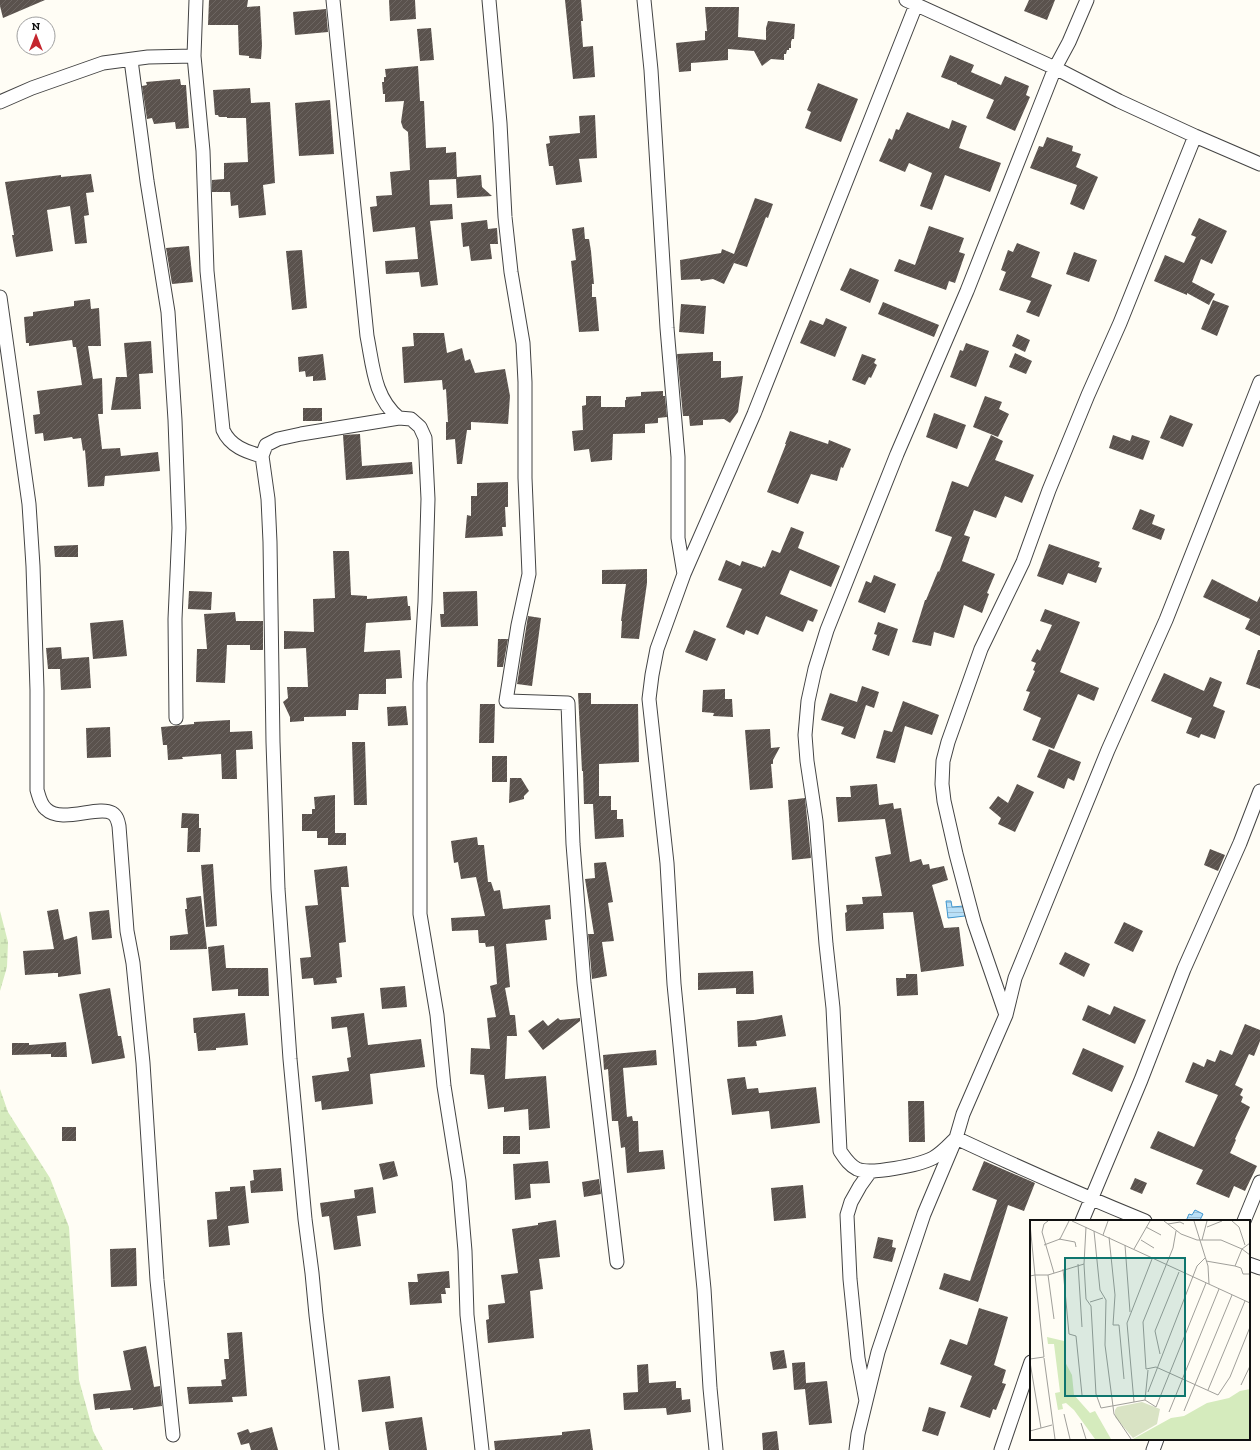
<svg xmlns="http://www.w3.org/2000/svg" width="1260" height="1450" viewBox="0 0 1260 1450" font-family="'Zilla Slab',serif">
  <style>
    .wetland { fill: url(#wetland-marsh) }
    .water { fill: url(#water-rules); stroke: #3f96cf }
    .building { fill: url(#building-hatch) }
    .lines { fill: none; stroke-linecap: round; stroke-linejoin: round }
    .minor-casing { stroke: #444; stroke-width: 15 }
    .minor { stroke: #fff; stroke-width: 13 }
    .inset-road { fill: none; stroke: #a09f9a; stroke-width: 1 }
    .view { fill: #0f766e; fill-opacity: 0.15; stroke: #0f766e; stroke-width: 2 }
    .inset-edge { fill: none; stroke: #111; stroke-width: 2 }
  </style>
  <defs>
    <pattern id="wetland-marsh" width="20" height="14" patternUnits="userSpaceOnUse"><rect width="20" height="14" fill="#d5ebbd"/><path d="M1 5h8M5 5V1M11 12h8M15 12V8" fill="none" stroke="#b6c8a1"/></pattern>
    <pattern id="water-rules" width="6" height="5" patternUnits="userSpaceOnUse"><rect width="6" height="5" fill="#b9e0f7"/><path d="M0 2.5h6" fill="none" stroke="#9ebfd3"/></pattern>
    <pattern id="building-hatch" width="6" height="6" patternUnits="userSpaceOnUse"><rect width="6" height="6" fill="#5a524d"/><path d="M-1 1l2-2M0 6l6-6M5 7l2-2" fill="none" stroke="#6d6662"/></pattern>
  </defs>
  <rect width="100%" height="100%" fill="#fffdf5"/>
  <path class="wetland" d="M0,911L8,942L7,967L0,991Z
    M0,1089L8,1112L50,1178L69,1227L79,1380L93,1431L103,1450H0Z"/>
  <path class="water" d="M946,901H951L952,907L964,906L965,916L948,918Z
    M1195,1210L1203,1214L1200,1220L1202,1221H1186L1189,1214L1192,1215Z"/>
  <path class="building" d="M0,0H45L3,18L0,6Z
    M209,0H248L247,7L260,6L262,45L261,59L249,58V56L239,55L238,25H208Z
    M389,0H415L416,19L390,21Z
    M565,0H581L583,21H581L583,47L593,46L595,77L573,79Z
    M1029,0H1055L1047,20L1024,11Z
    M705,7H739L738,37L766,40V28L768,21L795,24L794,39H792L791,42V48H789V50H787L786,54H784V60L771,59L762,66L754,51L728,49V60L691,63V71L679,72L676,43L705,40V31H707Z
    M326,9L328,32L295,35L293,12Z
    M431,28L434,60L420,61L417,29Z
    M950,55L974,65L971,72L1001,85L1005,76L1029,86L1026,95L1030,97L1015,131L986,118L994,100L957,84V83L941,77Z
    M418,66L420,101H424L426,148L446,147V153L456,152L457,177L481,175L482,187L492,196L457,198L456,179L429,180L430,205L452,204L453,219L430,221L438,285L421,287L419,272L386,274L385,261L418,259L415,227L373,232L370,207L377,206L376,196L392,195L390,172L410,170L408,132L403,128L401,122L404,101L385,102V94H383L382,82H384V77H386L385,69Z
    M180,79L181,85H186L189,128L176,129L175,122L154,124L152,118L147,119L142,86L147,85L146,82Z
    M818,83L858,99L841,142L805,128L811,112L807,110Z
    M250,88L251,103L270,102L275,183L263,185L266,215L239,218L238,205L231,206L230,192H212V180L224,179V163L248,162L246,118H227V117H219L218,115H215L213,90Z
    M330,100L334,154L299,156L295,103Z
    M907,112L949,129L952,120L967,126L959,148L1001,163L990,192L945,175L932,210L920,206L932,173L909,163L905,172L879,161L889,138L892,140L896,129L899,130Z
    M595,115L597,158L579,159L582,182L556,185L553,166H549L546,144L550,143L549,136L580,133L579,116Z
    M1047,137L1073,146L1072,151L1081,154L1076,167L1098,177L1084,210L1070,204L1077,185L1030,168L1039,146L1043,147Z
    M91,174L94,192L86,193L89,215L84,216L87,243L75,244L70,206L47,210L53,251L16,257L12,235H14L5,182L61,175V177Z
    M755,198L773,204L768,218L766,217L747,267L734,263L724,284L713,279L701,281L700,279L681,280L680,260L721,253L722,249L734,254Z
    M1199,218L1227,231L1212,264L1201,259L1192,282L1215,294L1209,305L1187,293V295L1154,281L1165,255L1184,263L1196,237L1191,235Z
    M487,220L488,229L497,228L498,244H490L492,259L471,261L469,246L463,247L461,223Z
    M929,226L964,238L959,252L965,254L955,283L949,281L946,290L894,271L899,259L915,265Z
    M584,227L585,239H589L591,251L594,284H592V297H596L599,331L579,332L571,261L576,260L572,229Z
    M1017,243L1040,252L1031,277L1052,285L1039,317L1026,312L1031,301L999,290L1006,272L1001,270L1008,250L1013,252Z
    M189,246L193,282L172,284L166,248Z
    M302,250L307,308L292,310L286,251Z
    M1074,252L1097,260L1089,282L1066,274Z
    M850,268L879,280L870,303L840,290Z
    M90,299L91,309L99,308L101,346H88L93,379L102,378L103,414H98L102,449L120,448L121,456L158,452L160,471L105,476L104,486L88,487L85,450L83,451L81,438L73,439L72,437L44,441L43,433L35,434L33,415L40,414L37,391L82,385L76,347H73L72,340L29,346V343H26L24,317L33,316V312L74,306V301Z
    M1213,300L1229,306L1217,336L1201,329Z
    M883,302L939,325L934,337L878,314Z
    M681,304L706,306L704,334L679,332Z
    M826,318L847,327L835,357L800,343L810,320L823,325Z
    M413,333H444L447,353L462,348L465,361L470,359L475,373L505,369L510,396L508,424L471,422V430H467L462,464H457L455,439L446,440V422H448L446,389L443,390L442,380L404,383L402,347L414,346Z
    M1017,334L1030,340L1025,352L1012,346Z
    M151,341L153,373L139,374L141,409L111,410L116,377H127L124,343Z
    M966,343L989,351L976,387L950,377L960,350L963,351Z
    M713,352V361H721V378L743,376L738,412L730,423L724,419L703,420V425L690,426L689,416H683L677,354Z
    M1015,353L1032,361L1026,374L1009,367Z
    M323,354L326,380L313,381V376L306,377L305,371L299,372L298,357Z
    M862,354L876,359L874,363L877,365L871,378L869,377L865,385L852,380Z
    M663,391V396H665L667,417L658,418V423L645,424V433L613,434L612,460L591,462L589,449L574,451L572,431L583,430L582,406L586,405V396H601V407H625V400H626V397L641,396V392Z
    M985,396L1002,402L999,409L1009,414L998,437L973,427Z
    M303,408H322V421H303Z
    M934,413L966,425L957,449L926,437Z
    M1170,415L1193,424L1183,447L1160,438Z
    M790,431L828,444L829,440L851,449L843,468L841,467L837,481L811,474L798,504L767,492L786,444H785Z
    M360,434L362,466L412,462L413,474L346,480L343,435Z
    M991,435L1003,441L995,460L1034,475L1022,503L1005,496L996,518L974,510L964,535L970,537L962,561L995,574L987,593L989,594L982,613L964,605L954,638L934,632L931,646L912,642L925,600H926L938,571L939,572L952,537L935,531L952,481L968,487Z
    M1113,435L1130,441L1132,435L1150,441L1143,460L1109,448Z
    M508,482V507H505L506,527H502L503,536L465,538L467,515L471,516V496H477V483Z
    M1140,509L1155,515L1152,524L1165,529L1161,540L1132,529Z
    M791,527L804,532L798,548L840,566L831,587L790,570L780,594L818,610L813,622L808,620L803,632L766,616L758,635L746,630L744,635L726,627L742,589L718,580L726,560L740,566L742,561L762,568L763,566L765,567L772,550L780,553Z
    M1049,544L1100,562L1098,567L1102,568L1096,583L1068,573L1063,585L1037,576Z
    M78,545V557H55L54,546Z
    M333,551H349L351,595L367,596V599L407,596L408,606H410L411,620L366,623L364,652L400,650L402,678L386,679V694H359L358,710H346V716L304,717V721L290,722V717L283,702L288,698L287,687H308L306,648L284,649V631L314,632L313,599L335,598Z
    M647,569V583L639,639L621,638L622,621H621L626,584H602V570Z
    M874,575L896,584L885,613L858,602L866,581L871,583Z
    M1212,579L1257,602L1260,596V636L1245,629L1250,619L1203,597Z
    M189,591L212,592L211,610L188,609Z
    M477,591L478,626L441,627L440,614H444L443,592Z
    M1045,609L1080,622L1060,672L1099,688L1094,701L1078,694L1054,749L1032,740L1041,718L1023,710L1030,692L1026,691L1035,671L1033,670L1036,663L1031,661L1037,649L1040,651L1052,625L1040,621Z
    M235,612L236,621H263V650H250V645H227L225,683L196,682L197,649H207L204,614Z
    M528,616L541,618L532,686L517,684Z
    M123,620L127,656L93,659L90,623Z
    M878,622L898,629L889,656L872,650L877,635L874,634Z
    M694,630L716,639L707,661L685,652Z
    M498,639H508L503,667H497Z
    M61,647L62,659L89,657L91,688L61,690L60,669H48L46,648Z
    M1258,650H1260V689L1246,684Z
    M1164,673L1204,691L1210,677L1222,682L1213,706L1225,711L1215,739L1201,734L1199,738L1186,733L1192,718L1151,701Z
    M862,686L879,692L874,708L866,705L855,739L841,734L844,727L821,720L830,693L857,702Z
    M725,689V699H732L733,717L713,716L714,713L702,712L703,690Z
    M578,693H591V704H638L639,762L599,764V796H611V810H617V819H623L624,837L595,839L593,804H584L583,771H582Z
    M903,701L939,715L932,735L905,726L895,763L876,758L884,730L892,732Z
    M480,704H495L494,743H479Z
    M406,706L408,725L388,726L387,707Z
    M230,720V732L252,731L253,749L236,750L237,779H222L221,754L182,757L183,759L168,760L167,745H163L161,727L194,724V722Z
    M110,727L111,757L87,758L86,728Z
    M770,729L771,748L780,747L773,760V764H771L773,788L750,790L745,730Z
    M352,742H365L367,805H354Z
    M1049,749L1081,762L1074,781L1068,778L1064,789L1037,777Z
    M492,756H507V782H492Z
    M510,778H521L529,791L524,796V799L509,803Z
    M877,784L879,805L893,803L894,809L901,808L910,862L921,859L923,865L929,864L930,869L944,866L948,880L932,885L944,928L959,927L964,966L921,972L913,912L883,913L884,929L846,931L845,913L847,912L846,905L863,904L862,897L882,896L875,857L891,854L885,819L838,822L836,797H851L850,786Z
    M1017,784L1034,792L1015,832L998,824L1001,818L989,808L998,796L1008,803Z
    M335,795V833H346V845H328V838H317V831H302V814H312V809H315L314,797Z
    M805,798L811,858L792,860L788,800Z
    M182,813L199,814V828H201L200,852H187L188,828H181Z
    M477,837L478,845H484L488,882H491L494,891L500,890L503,909L550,905L551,919L545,920L547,940L506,944L510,987L505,988L510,1015H515L517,1036H507L505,1079L546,1076L550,1128L529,1130L528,1109L504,1112V1107L488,1109L484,1075L470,1074L471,1048L490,1049L487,1018L496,1017L490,986L497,984L494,946L486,947L485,943H479L478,930L452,931L451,918L485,916L476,877L461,879L458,862L454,863L451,841Z
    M1210,849L1225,855L1218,871L1204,865Z
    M606,862L613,902L608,903L614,941L602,942L607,976L592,979L588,934H594L585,879L595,878L594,863Z
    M213,864L217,926L206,927L201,865Z
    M347,866L349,887H341L346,942L339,943L342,977L336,978L337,983L314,985L313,978L302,979L300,958L311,957L305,906L318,905L314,870Z
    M201,896L207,949L170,950V936L188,934L185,909H187L186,898Z
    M58,909L64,940L77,936L81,974L58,977V973H54L25,975L23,951L54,949L47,911Z
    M109,910L112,938L92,940L89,912Z
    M1124,922L1143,931L1133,952L1114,943Z
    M224,945L226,968H268L269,996H238V989L212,991L208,947Z
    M1065,952L1090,964L1084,977L1059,964Z
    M753,971L754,994H736V988L698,990V973Z
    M906,974H917L918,995L897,996L896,978H906Z
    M405,986L407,1007L382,1009L380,988Z
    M110,988L118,1036H121L125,1058L92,1064L79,994Z
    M1088,1005L1110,1015L1114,1006L1146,1020L1135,1044L1082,1020Z
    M245,1013L248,1045L216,1048V1050L198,1051L196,1033H194L193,1018Z
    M364,1013L368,1045L421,1039L425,1067L370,1074L373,1104L322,1110L321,1101L315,1102L312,1076L349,1071L347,1058L351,1057L347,1027L332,1029L331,1017Z
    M782,1015L786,1036L756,1041L757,1046L738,1047L737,1021L754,1020Z
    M558,1018L560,1020L580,1018V1021L543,1050L528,1031L543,1020L548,1026Z
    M1245,1024L1260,1030V1041L1254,1056L1249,1054L1235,1085L1243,1089L1240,1095L1243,1097L1241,1102L1250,1107L1235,1139L1236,1140L1230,1153L1257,1166L1245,1191L1234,1186L1229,1198L1196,1184L1203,1170L1150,1148L1158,1131L1194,1147L1218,1095L1185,1082L1193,1062L1204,1067L1207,1059L1215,1062L1220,1050L1232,1055Z
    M66,1042L67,1057H51V1054L12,1055V1043H29V1045Z
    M1083,1048L1124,1066L1112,1092L1072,1074Z
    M656,1050L657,1065L623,1068L627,1117L632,1116L633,1121H638L639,1152L663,1150L665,1169L627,1173L625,1147L621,1148L618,1121H612L608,1069L604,1070L603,1055Z
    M745,1077L747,1089L758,1088L759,1093L816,1087L820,1123L771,1129L769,1111L732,1115L727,1079Z
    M908,1101H924L925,1142H909Z
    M62,1127H76V1141H62Z
    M503,1136H520V1154H503Z
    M394,1161L398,1176L383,1180L379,1164Z
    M548,1161L550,1183L530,1184L531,1198L515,1200L513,1164Z
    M984,1161L1035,1183L1024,1211L1008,1205L978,1302L939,1289L944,1273L970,1281L997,1200L972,1190Z
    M281,1168L283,1191L251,1193L250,1181L254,1180L253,1170Z
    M1135,1178L1147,1183L1142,1194L1130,1189Z
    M599,1179L601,1194L584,1197L582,1182Z
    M803,1185L806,1218L774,1221L771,1188Z
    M245,1186L249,1223L228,1226L230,1245L209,1247L207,1220L217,1219L215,1192L230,1191V1187Z
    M373,1187L376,1213L357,1216L361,1246L334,1250L329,1216L322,1217L320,1203L355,1198L354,1190Z
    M556,1220L560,1257L539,1259L543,1289L530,1291L534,1338L488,1343L486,1320L489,1319L488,1305L505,1303L501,1275L518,1273L512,1229L538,1225V1223Z
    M878,1237L893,1240L892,1247L896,1248L892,1262L873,1258Z
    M136,1248L137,1286L111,1287L110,1249Z
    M449,1271L450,1288H445L446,1294H441L442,1303L410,1305L408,1282H418L417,1274Z
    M979,1308L1008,1317L994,1365L1006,1370L1002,1383L1006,1384L996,1410L993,1409L990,1418L960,1407L972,1376L940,1364L950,1339L967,1345Z
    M242,1332L247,1396L232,1397L233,1402L189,1404L187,1387L222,1386L221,1380L226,1379L224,1359H229L227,1333Z
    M146,1346L154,1387L160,1386L162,1406L133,1410V1408L110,1410V1408L95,1410L93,1394L131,1390L123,1351Z
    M784,1350L787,1368L773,1370L770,1352Z
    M805,1362L806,1383L827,1381L832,1423L809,1425L805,1389L794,1390L792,1363Z
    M648,1364L649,1383L676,1381V1388H681L682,1400L690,1399L691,1412L667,1415L666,1408L624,1410L623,1393L638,1392L637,1365Z
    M390,1376L394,1408L362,1412L358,1380Z
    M929,1407L946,1412L938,1436L922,1431Z
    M422,1417L427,1450H389L385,1422Z
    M272,1427L278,1450H251L249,1443L241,1445L237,1433L248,1429L250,1433Z
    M590,1429L593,1450H495L494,1441L562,1435V1432Z
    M777,1431L779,1450H763L762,1433Z"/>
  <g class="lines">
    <g class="minor-casing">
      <path id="minor" d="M333,0L367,336C373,366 374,398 399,418
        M489,0L500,123L505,217L511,272L523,343L525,382V478L529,574L518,625L506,701L568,703L573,844L584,983L617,1262
        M644,0L651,70L667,328L678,457V538L684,574
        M906,0L1055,68L1119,101L1195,136L1260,164
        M1087,0L1069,42L1055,68L967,291L897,454L827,630L815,669L808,701L805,735L807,761L816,821L826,944L833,1008L840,1151C845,1158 849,1165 857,1169C870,1175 920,1165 933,1158C942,1153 949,1145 956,1138C1018,1167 1081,1195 1145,1221
        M194,56L203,151L207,271L223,430C230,446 246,452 262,456
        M131,60L147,181L168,312L175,420L179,528L175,619L176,718
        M0,102L32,88L103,63L148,57L194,56L196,0
        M0,297L29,504L33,566L37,690V790C39,796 40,804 46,809C61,824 98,805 112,813C117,816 118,821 119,826L127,931L133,963L143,1063L157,1280L173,1435
        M1006,1015L974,922L956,854L944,801L942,784L943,761L948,742L981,649L1023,562L1049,490L1088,395L1120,323L1195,136
        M1082,1221L1141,1080L1184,969L1240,843L1260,791
        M1244,1221L1260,1182
        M1249,1264L1260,1268
        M866,1401L878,1352L924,1214L956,1138L963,1114L1006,1015L1015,978L1108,750L1166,620L1260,382
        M332,1450L316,1315L312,1273L305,1219L290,1059L278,889L273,742L270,542L268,499L262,456L266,445L278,439L301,434L399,418L411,419L420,427L425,438L428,499L425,602L420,683V914L437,1015L444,1086L459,1181L465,1251L467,1315L482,1450
        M716,1450L710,1388L704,1289L674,984L667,863L649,699L652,675L657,649L684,574L754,414L916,5
        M856,1450L858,1434L866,1401L858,1358L850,1279L847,1215L851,1202L860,1186L870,1172L874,1171
        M1001,1450L1031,1362
        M1153,1450L1157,1439"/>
    </g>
    <use href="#minor" class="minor"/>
  </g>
  <g transform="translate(1030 1220)">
    <rect width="220" height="220" fill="#fffdf5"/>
    <path d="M17,117L34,121V140L42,155L44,175L60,193L65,191L81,219H65L44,190L36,183L32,184L33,189L28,190L25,173L30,172L24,124H18ZM220,169V219H103L141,198L154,196L177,183L199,178L210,171Z" fill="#d5ebbd"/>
    <path d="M112,182L130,189L127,204L103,218L85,197V190L87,187Z" fill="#d9e3c4"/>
    <path class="inset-road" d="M18,1L14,4L12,12L24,53M42,1L220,83M134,1L151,14L167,20H191L212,29L220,23M164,1L178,46L179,64M202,1L209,7L215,25M0,4L5,55L0,56M138,4L150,2L154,4M116,7L131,15M177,7L192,1M64,11L70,70L76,80L75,125L84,194L101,219M146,11L143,28L113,102L116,149L126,147L188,175L200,157L220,107M73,15L78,1M79,17L85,75L83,105H89L94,159M29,19L45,22L46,27M111,20L124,28M172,20L177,1M14,25L30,19L39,1M95,25L100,92M104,29L120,1M176,41L205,46L212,29L220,35M48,44L52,107M54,44L56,79L61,86L66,174L71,188L115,180L126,187L176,63M205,46L211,48L213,54H220M33,49L39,114L46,116L52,175M18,55L24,99M60,82L73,78M130,134L125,111L149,52M14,138L25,219M0,139L14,137L5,55H18L54,44L56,7M0,142L11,208M211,165L220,146M178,170L215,81M118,172L167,46L175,38M115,180L118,150M104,182L97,103L122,39M154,191L202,75M139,192L189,69M34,194L40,219M51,203L56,219M0,211L22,205"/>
    <path class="view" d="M35,38H155V176H35Z"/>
    <rect width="220" height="220" class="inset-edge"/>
  </g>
  <g transform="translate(36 36)"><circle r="19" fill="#ffffff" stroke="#a0a0a0"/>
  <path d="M0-3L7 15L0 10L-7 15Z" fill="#c4262e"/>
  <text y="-6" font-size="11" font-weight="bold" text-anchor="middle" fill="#111111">N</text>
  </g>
</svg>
